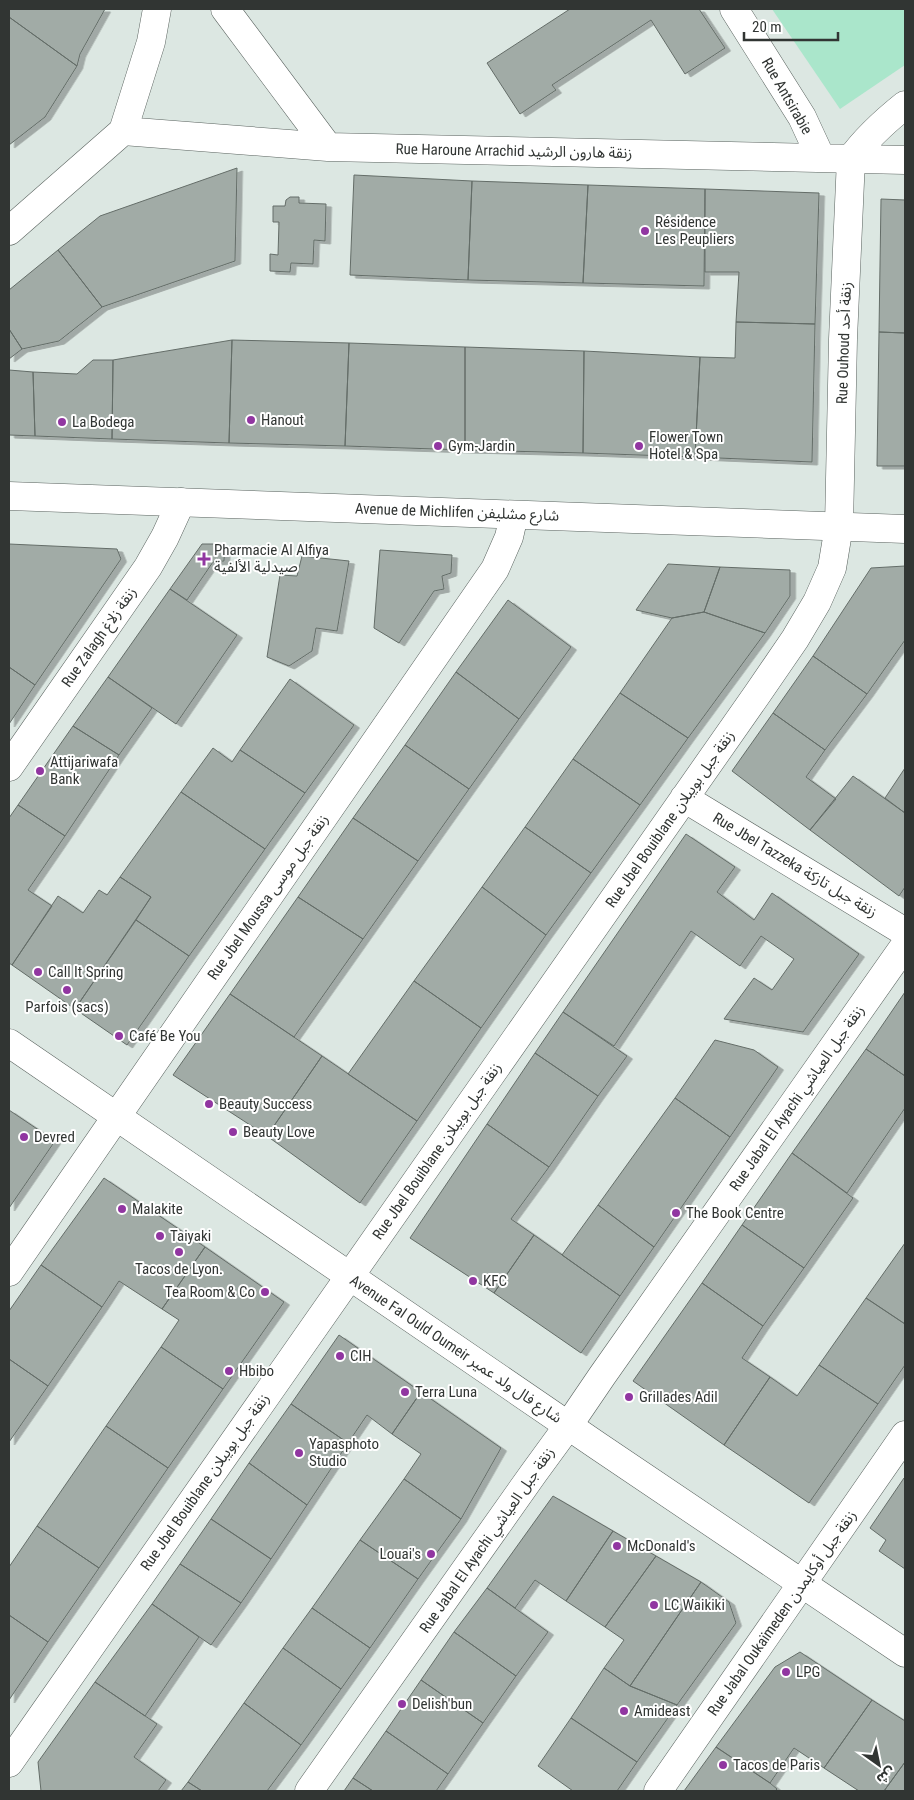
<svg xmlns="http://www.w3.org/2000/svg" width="914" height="1800" viewBox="0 0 914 1800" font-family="'Roboto Condensed','Noto Sans Arabic',sans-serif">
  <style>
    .green { fill: #aae6cb }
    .building { fill: #a1aba6; stroke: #646d68; filter: url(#shadow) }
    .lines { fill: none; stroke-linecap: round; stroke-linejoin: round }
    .street-casing { stroke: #5a635f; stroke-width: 29 }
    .secondary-casing { stroke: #5a635f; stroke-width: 29 }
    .street { stroke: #fff; stroke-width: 28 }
    .secondary { stroke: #fff; stroke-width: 28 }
    .poi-dot { fill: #9136a1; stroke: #fff; stroke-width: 2 }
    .labels { text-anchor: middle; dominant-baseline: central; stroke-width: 4; stroke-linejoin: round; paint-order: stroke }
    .street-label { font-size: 15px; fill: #313533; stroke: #fff }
    .poi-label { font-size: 15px; fill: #313533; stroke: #fff; text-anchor: start }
  </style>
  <defs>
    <filter id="shadow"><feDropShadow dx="5.5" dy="3" stdDeviation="0" flood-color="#0004"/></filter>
  </defs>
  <rect width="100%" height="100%" fill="#dce7e2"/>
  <path class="green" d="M772,9H905V65L840,109Z"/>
  <path class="building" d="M9,9H105L80,54L77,66L9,17Z
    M570,9H699L725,48L685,74L651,20L552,85L556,90L520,114L487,63Z
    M9,17L77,66L45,117L9,145Z
    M237,168L235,261L102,307L58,250L100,216Z
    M354,175L472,181L468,280L350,275Z
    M472,181L588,185L583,283L468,280Z
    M588,185L705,189L704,286L583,283Z
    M705,189L819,193L815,324L736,322L739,272H705Z
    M290,197H299V203L326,204L325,241L314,240L313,264L291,263L290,272L270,271V254L278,255L279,222H273V206H285L286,200Z
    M881,199L905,200V333L879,332Z
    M58,250L102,307L59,341L22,349L9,329V290Z
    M736,322L815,324L812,462L695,457L700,357L735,358Z
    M9,329L22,349L9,359Z
    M879,332L905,333V466H877Z
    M232,340L349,343L345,446L229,443Z
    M232,340L229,443L112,439L113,360Z
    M349,343L465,347V450L345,446Z
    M465,347L584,351L583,453L465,450Z
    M584,351L700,357L695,457L583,453Z
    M93,360H113L112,439L35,436L33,372L77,374Z
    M9,370L33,372L35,436L9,435Z
    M9,544L117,549L121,559L35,685L9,667Z
    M202,544H225L224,561L213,562L187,600L170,589Z
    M380,550L452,555L451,573L442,576L444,589L434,591L399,643L374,628Z
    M302,556L349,561L337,631L316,628L312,651L289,666L267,657L280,575L297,576Z
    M668,564L720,567L704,612L672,618L636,610Z
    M905,566V640L867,694L813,656L871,568Z
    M720,567L790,570V596L765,633L704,612Z
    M170,589L237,635L176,724L108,677Z
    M508,600L571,647L519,719L456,672Z
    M704,612L765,633L688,738L620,693L672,618Z
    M813,656L867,694L825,750L773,713Z
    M9,667L35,685L9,724Z
    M456,672L519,719L469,789L405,745Z
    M108,677L152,708L119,755L73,726Z
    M290,679L354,725L305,793L240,750Z
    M620,693L688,738L640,805L573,759Z
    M773,713L825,750L806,777L836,799L810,830L732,771Z
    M73,726L119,755L65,836L18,805Z
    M405,745L469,789L418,861L353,818Z
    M213,748L232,762L240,750L305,793L265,849L181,792Z
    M573,759L640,805L591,873L525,827Z
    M905,768V813L885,798Z
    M853,776L905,813V887L899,896L810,830Z
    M181,792L265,849L189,956L136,920L151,897L120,877Z
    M18,805L65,836L28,890L52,906L12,965L9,963V818Z
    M353,818L418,861L363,939L298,897Z
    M525,827L591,873L546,935L482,887Z
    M686,834L735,867L717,892L754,920L772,893L859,954L803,1032L724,1019L754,978L772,990L794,959L761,936L740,966L691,931L614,1046L563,1012Z
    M120,877L151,897L75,1009L12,965L58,896L83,913L99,890L107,895Z
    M482,887L546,935L481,1028L414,981Z
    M298,897L363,939L294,1037L230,994Z
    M136,920L189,956L127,1045L75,1009Z
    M414,981L481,1028L417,1121L348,1074Z
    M905,992V1076L866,1049Z
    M230,994L322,1056L267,1136L173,1075Z
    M563,1012L627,1056L598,1096L535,1053Z
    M715,1040L754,1050L778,1067L730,1137L675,1098Z
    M866,1049L905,1076V1108L847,1193L792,1153Z
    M535,1053L598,1096L549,1167L487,1124Z
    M322,1056L417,1121L360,1203L267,1136Z
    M675,1098L730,1137L654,1247L598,1205Z
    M9,1110L55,1141L9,1208Z
    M487,1124L549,1167L511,1219L534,1235L494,1293L410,1238Z
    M792,1153L853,1198L804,1268L742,1225Z
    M104,1178L205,1247L162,1309L119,1281L102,1307L41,1265Z
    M598,1205L654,1247L620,1296L562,1255Z
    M742,1225L804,1268L763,1326L702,1283Z
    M534,1235L620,1296L581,1353L494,1293Z
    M905,1243V1324L866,1298Z
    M205,1247L284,1302L223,1389L161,1347L179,1320L162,1309Z
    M41,1265L102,1307L48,1386L9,1359V1311Z
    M702,1283L763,1326L742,1358L770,1377L724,1445L633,1381Z
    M866,1298L905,1324V1365L878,1404L819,1365Z
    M339,1335L421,1392L392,1434L367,1415L348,1443L291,1404Z
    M161,1347L223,1389L168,1468L106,1426Z
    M9,1359L48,1386L9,1442Z
    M819,1365L878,1404L809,1503L724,1445L770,1377L797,1396Z
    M421,1392L501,1448L461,1519L404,1479L421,1454L392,1434Z
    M291,1404L348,1443L307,1505L249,1463Z
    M106,1426L168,1468L99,1568L37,1526Z
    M249,1463L307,1505L271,1559L211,1519Z
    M904,1478L905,1479V1569L879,1551L886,1540L870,1528Z
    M404,1479L461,1519L418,1579L360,1540Z
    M553,1496L613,1531L566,1601L535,1580L515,1608L487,1588Z
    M211,1519L271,1559L241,1603L180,1564Z
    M37,1526L99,1568L48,1642L9,1615V1567Z
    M613,1531L656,1556L605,1627L566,1601Z
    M360,1540L418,1579L370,1648L312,1608Z
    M656,1556L701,1582L630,1686L604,1668L624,1640L605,1627Z
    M180,1564L241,1603L211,1645L152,1604Z
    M701,1582L729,1602L736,1623L677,1705L630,1686Z
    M487,1588L548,1632L516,1676L454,1632Z
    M152,1604L199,1637L145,1716L95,1682Z
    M312,1608L370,1648L341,1689L283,1648Z
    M9,1615L48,1642L9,1700Z
    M454,1632L516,1676L483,1723L421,1680Z
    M283,1648L341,1689L301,1745L244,1703Z
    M800,1652L872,1700L824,1768L794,1748L770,1783L716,1747L775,1667Z
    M604,1668L630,1686L677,1705L637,1762L571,1718Z
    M421,1680L483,1723L448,1774L386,1731Z
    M95,1682L157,1724L134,1757L166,1780L158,1791H41L38,1762Z
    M872,1700L905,1721V1762L884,1791H859L824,1768Z
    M244,1703L301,1745L267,1791H202L188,1782Z
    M571,1718L637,1762L617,1791H573L538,1766Z
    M386,1731L448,1774L436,1791H373L353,1778Z
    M716,1747L770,1783L777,1789L775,1791H684Z
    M905,1762V1791H884Z
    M353,1778L373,1791H344Z
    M188,1782L202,1791H181Z"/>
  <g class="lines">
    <g class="street-casing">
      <path id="street" d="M225,9L328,147
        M734,9L802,117L821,158
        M123,131L328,147L905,160
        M123,131L151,42L157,9
        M851,159C866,138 885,121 905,105
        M9,231L123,131
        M9,767L148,567L165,537L181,502
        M684,798L905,932
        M9,1272L495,569L509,537L514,515
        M9,1763L758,693L795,639L817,602L832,568L839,526L843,339L851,159
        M309,1791L533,1474L568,1426L602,1376L905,945
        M658,1791L905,1435"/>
    </g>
    <g class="secondary-casing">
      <path id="secondary" d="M9,496L905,529
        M9,1043L598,1446L905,1653"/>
    </g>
    <use href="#street" class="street"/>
    <use href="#secondary" class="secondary"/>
  </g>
  <g class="poi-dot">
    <circle cx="645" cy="231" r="5"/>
    <circle cx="251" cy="420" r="5"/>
    <circle cx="62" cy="422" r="5"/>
    <circle cx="438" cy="446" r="5"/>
    <circle cx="639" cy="446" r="5"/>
    <path d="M201.5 551.5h5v5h5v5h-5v5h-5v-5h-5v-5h5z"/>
    <circle cx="40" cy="771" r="5"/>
    <circle cx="38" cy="972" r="5"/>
    <circle cx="67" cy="990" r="5"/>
    <circle cx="119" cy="1036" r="5"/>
    <circle cx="209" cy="1104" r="5"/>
    <circle cx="233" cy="1132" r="5"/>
    <circle cx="24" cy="1137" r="5"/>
    <circle cx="122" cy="1209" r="5"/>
    <circle cx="676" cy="1213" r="5"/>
    <circle cx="160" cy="1236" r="5"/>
    <circle cx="179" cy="1252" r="5"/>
    <circle cx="473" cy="1281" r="5"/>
    <circle cx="265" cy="1292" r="5"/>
    <circle cx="340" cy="1356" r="5"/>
    <circle cx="229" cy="1371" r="5"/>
    <circle cx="405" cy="1392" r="5"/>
    <circle cx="629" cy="1397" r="5"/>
    <circle cx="299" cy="1453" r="5"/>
    <circle cx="617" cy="1546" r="5"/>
    <circle cx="431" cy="1554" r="5"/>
    <circle cx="654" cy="1605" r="5"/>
    <circle cx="786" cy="1672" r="5"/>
    <circle cx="402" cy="1704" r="5"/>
    <circle cx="624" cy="1711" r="5"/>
    <circle cx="723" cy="1765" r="5"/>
  </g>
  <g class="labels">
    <g class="street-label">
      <text transform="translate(787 96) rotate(60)">Rue Antsirabie</text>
      <text transform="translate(514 151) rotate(1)">Rue Haroune Arrachid زنقة هارون الرشيد</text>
      <text transform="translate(844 343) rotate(-88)">Rue Ouhoud زنقة أحد</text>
      <text transform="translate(457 512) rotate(2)">Avenue de Michlifen شارع مشليفن</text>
      <text transform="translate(99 637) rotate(-55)">Rue Zalagh زنقة زلاغ</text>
      <text transform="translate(670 819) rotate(-55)">Rue Jbel Bouiblane زنقة جبل بويبلان</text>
      <text transform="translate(795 865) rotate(31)">Rue Jbel Tazzeka زنقة جبل تازكة</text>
      <text transform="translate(268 897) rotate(-55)">Rue Jbel Moussa زنقة جبل موسى</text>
      <text transform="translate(797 1098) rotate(-55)">Rue Jabal El Ayachi زنقة جبل العياشي</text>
      <text transform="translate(437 1151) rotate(-55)">Rue Jbel Bouiblane زنقة جبل بويبلان</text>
      <text transform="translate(456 1349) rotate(34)">Avenue Fal Ould Oumeir شارع فال ولد عمير</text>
      <text transform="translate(205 1482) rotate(-55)">Rue Jbel Bouiblane زنقة جبل بويبلان</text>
      <text transform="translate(487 1540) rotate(-55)">Rue Jabal El Ayachi زنقة جبل العياشي</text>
      <text transform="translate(782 1613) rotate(-55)">Rue Jabal Oukaïmeden زنقة جبل أوكايمدن</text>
    </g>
    <g class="poi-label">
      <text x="655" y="222">Résidence<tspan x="655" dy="17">Les Peupliers</tspan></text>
      <text x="261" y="420">Hanout</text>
      <text x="72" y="422">La Bodega</text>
      <text x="649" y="437">Flower Town<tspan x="649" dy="17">Hotel &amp; Spa</tspan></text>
      <text x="448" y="446">Gym-Jardin</text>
      <text x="214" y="550">Pharmacie Al Alfiya<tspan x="214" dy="17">صيدلية الألفية</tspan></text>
      <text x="50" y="762">Attijariwafa<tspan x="50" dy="17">Bank</tspan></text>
      <text x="48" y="972">Call It Spring</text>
      <text x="67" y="1007" text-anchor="middle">Parfois (sacs)</text>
      <text x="129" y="1036">Café Be You</text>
      <text x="219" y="1104">Beauty Success</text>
      <text x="243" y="1132">Beauty Love</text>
      <text x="34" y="1137">Devred</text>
      <text x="132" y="1209">Malakite</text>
      <text x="686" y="1213">The Book Centre</text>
      <text x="170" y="1236">Taiyaki</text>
      <text x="179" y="1269" text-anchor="middle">Tacos de Lyon.</text>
      <text x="483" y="1281">KFC</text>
      <text x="255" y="1292" text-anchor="end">Tea Room &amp; Co</text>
      <text x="350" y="1356">CIH</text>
      <text x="239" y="1371">Hbibo</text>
      <text x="415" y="1392">Terra Luna</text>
      <text x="639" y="1397">Grillades Adil</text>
      <text x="309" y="1444">Yapasphoto<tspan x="309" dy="17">Studio</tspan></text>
      <text x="627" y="1546">McDonald's</text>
      <text x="421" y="1554" text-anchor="end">Louai's</text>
      <text x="664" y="1605">LC Waikiki</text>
      <text x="796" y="1672">LPG</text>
      <text x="412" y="1704">Delish'bun</text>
      <text x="634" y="1711">Amideast</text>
      <text x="733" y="1765">Tacos de Paris</text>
    </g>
  </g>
  <rect width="914" height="1800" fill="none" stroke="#313533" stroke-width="20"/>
  <g transform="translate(879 1765) rotate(147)" stroke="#ffffff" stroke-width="4" paint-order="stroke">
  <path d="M0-4L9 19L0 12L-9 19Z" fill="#313533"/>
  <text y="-8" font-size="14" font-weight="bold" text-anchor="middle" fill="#313533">ش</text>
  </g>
  <path d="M744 32v8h94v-8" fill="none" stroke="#313533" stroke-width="2.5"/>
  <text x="752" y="32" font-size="15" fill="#313533" stroke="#ffffff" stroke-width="4" paint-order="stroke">20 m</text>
</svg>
